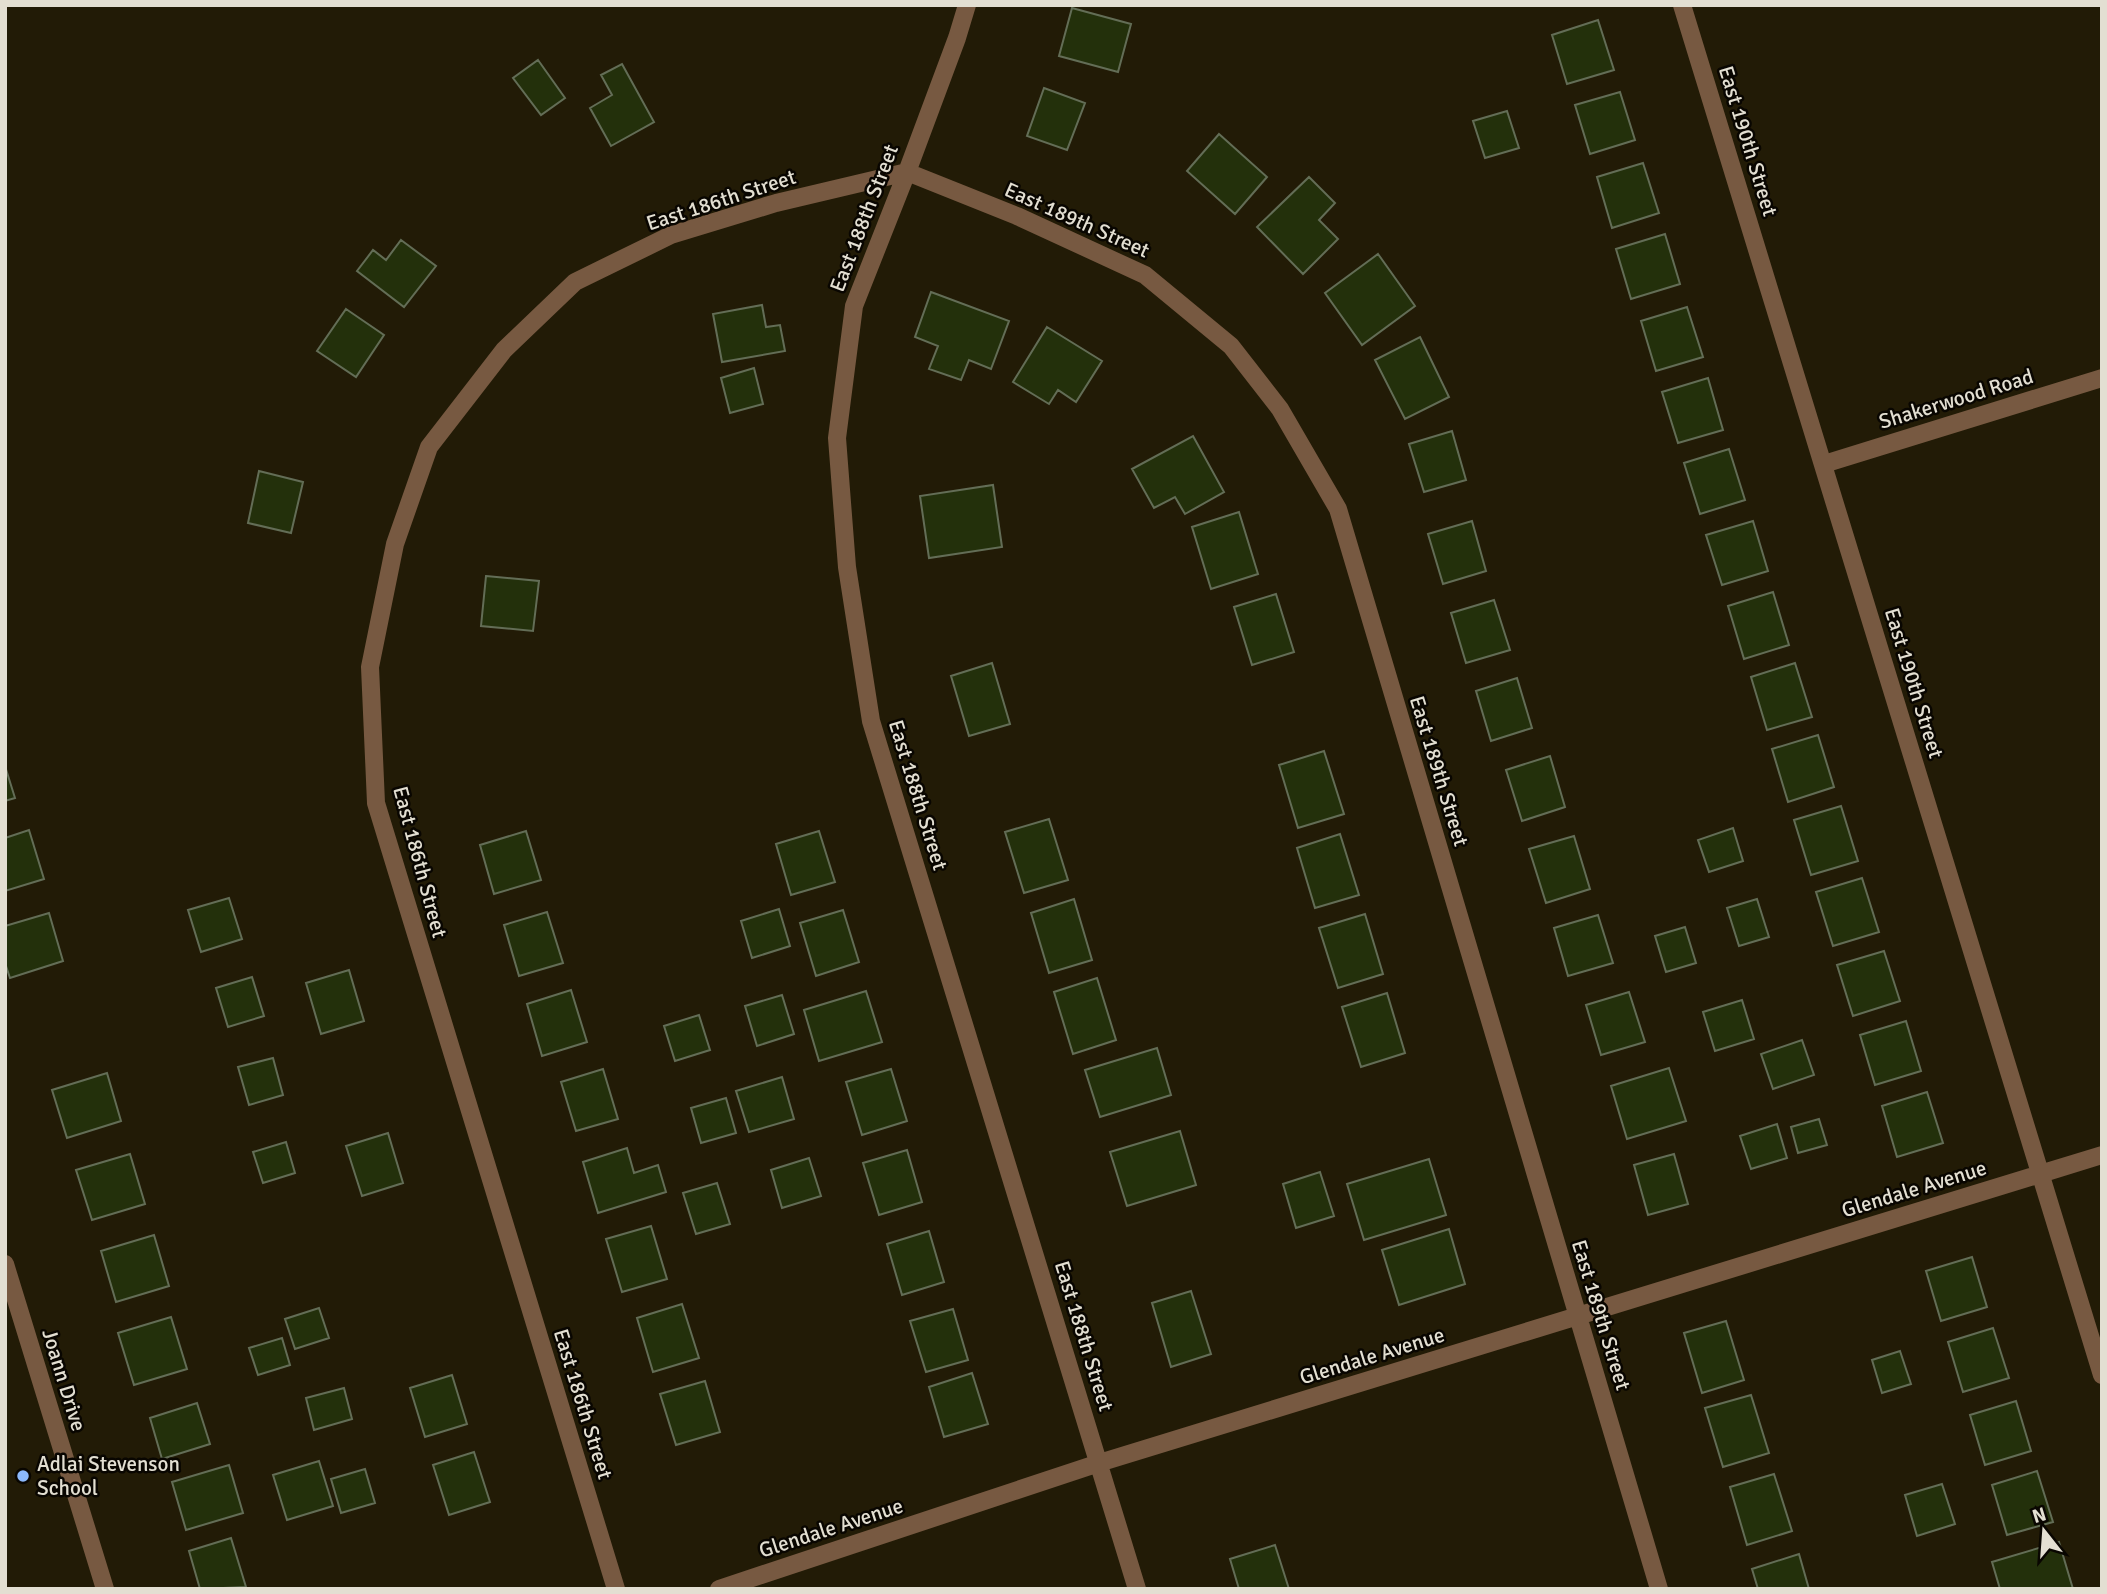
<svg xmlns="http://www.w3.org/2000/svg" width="2107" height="1594" viewBox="0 0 2107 1594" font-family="Signika,sans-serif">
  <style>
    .building { fill: #23300b; stroke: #636d56; stroke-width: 2 }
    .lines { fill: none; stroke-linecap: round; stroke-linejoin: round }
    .minor { stroke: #775941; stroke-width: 18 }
    .poi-dot { fill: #8cb9fc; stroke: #090601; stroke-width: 2.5 }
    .labels { text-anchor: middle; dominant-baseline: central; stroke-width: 5; stroke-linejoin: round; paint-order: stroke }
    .street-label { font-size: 21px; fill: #e3dfd2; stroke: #090601 }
    .poi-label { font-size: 21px; fill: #e3dfd2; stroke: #090601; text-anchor: start }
  </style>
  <rect width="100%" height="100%" fill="#221b06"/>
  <path class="building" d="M1072,8L1131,24L1118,72L1059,56Z
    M1598,20L1614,70L1567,84L1552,35Z
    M538,60L565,98L541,115L513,78Z
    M622,64L654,122L611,146L590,108L612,95L601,75Z
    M1044,88L1085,103L1067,150L1027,136Z
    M1620,92L1635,140L1590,154L1575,105Z
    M1507,111L1519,148L1485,158L1473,121Z
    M1219,134L1267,177L1235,214L1187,171Z
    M1643,163L1659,213L1612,228L1597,177Z
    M1309,177L1335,203L1319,220L1338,239L1303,274L1257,227Z
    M1665,234L1680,284L1631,299L1616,249Z
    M401,240L436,266L404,307L357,271L373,250L386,260Z
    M1378,254L1415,306L1362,345L1325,293Z
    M931,292L1009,321L991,369L969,360L961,380L929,369L938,346L915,337Z
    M762,305L766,327L780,325L785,351L722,362L713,314Z
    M1687,307L1703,357L1656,371L1641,321Z
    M346,309L384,335L356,377L317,351Z
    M1047,327L1102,361L1076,402L1058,390L1049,404L1013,382Z
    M1420,337L1449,397L1405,419L1375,360Z
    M754,368L763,404L730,413L721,378Z
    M1708,378L1723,430L1678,443L1662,392Z
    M1452,431L1466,480L1424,492L1409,444Z
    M1193,436L1224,492L1185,514L1175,497L1154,508L1132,469Z
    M1729,449L1745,500L1700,514L1684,463Z
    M259,471L303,482L291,533L248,523Z
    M993,485L1002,547L929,558L920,496Z
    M1239,512L1258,574L1211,589L1192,527Z
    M1472,521L1486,571L1443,584L1428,534Z
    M1753,521L1768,571L1722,585L1706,535Z
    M486,576L539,581L533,631L481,626Z
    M1773,592L1789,645L1744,659L1728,606Z
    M1276,594L1294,652L1252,665L1234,607Z
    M1494,600L1510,650L1466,663L1451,613Z
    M992,663L1010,724L969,736L951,676Z
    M1795,663L1812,717L1767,730L1751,677Z
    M1517,678L1532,728L1491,741L1476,691Z
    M1818,735L1834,787L1788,802L1772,749Z
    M1324,751L1344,814L1298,828L1279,765Z
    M1550,756L1565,807L1522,821L1506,770Z
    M5,766L15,798L5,801Z
    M1841,806L1858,861L1811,875L1794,820Z
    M1049,819L1068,880L1024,893L1005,832Z
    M1733,828L1743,861L1709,872L1698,840Z
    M29,830L44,879L5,891V838Z
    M526,831L541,880L494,894L480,845Z
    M819,831L835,882L791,895L776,844Z
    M1340,834L1359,895L1315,908L1297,848Z
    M1574,836L1590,889L1546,903L1529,849Z
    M1862,878L1879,932L1833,946L1816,892Z
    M229,898L242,939L201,952L188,910Z
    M1074,899L1092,960L1049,973L1031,913Z
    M1757,899L1769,937L1739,946L1727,908Z
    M779,909L790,946L752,958L741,921Z
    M843,910L859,962L816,976L800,923Z
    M547,912L563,963L519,976L504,925Z
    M49,913L63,961L10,978L5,963V926Z
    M1365,914L1383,974L1338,988L1319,928Z
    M1598,915L1613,963L1568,976L1554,928Z
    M1685,927L1696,963L1666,972L1655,936Z
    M1884,951L1900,1001L1853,1016L1837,965Z
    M349,970L364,1021L321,1034L306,983Z
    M252,977L264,1016L228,1027L216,988Z
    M1097,978L1116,1040L1073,1054L1054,992Z
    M571,990L587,1042L542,1056L527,1004Z
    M866,991L882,1042L819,1061L804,1010Z
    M1629,992L1645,1042L1601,1055L1586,1005Z
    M1387,993L1405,1053L1361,1067L1342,1007Z
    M782,995L794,1034L757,1046L745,1006Z
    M1742,1000L1754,1039L1715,1051L1703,1012Z
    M699,1015L710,1050L675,1061L664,1026Z
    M1906,1021L1921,1071L1875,1085L1860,1035Z
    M1802,1040L1814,1075L1773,1089L1761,1054Z
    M1157,1048L1171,1095L1100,1117L1085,1070Z
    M273,1058L283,1095L249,1105L238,1067Z
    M1669,1068L1686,1121L1627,1139L1611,1086Z
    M603,1069L618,1119L576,1131L561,1082Z
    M891,1069L907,1121L862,1135L846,1082Z
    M107,1073L121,1121L67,1138L52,1090Z
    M782,1077L794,1119L749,1132L736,1091Z
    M1927,1092L1943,1143L1897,1157L1882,1106Z
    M726,1098L736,1133L701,1143L691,1108Z
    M1819,1119L1827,1145L1798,1153L1791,1127Z
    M1777,1124L1787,1158L1751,1169L1740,1136Z
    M1180,1131L1196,1185L1127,1206L1110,1152Z
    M388,1133L403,1183L362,1196L346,1146Z
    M286,1142L295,1173L263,1183L253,1152Z
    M627,1148L634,1173L658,1165L666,1192L598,1213L583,1162Z
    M907,1150L922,1202L879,1215L863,1163Z
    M130,1154L145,1204L92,1220L76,1170Z
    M1674,1154L1688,1204L1648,1215L1634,1165Z
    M809,1158L821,1196L782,1208L771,1170Z
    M1429,1159L1446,1215L1364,1240L1347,1184Z
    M1320,1172L1334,1216L1296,1228L1283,1184Z
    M717,1183L730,1224L696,1234L683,1193Z
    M651,1226L667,1279L622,1292L606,1239Z
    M1449,1229L1465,1284L1399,1305L1382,1250Z
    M929,1231L944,1282L902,1295L887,1244Z
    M154,1235L169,1286L116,1302L101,1251Z
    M1972,1257L1987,1307L1941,1321L1926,1271Z
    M1191,1291L1211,1354L1171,1367L1152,1303Z
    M682,1304L699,1358L653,1372L637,1318Z
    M319,1308L329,1338L295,1349L285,1319Z
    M953,1309L968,1360L926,1372L910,1321Z
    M171,1317L187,1369L134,1385L118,1333Z
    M1726,1321L1744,1380L1702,1393L1684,1333Z
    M1993,1328L2009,1378L1963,1392L1948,1342Z
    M282,1338L290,1365L258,1375L249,1348Z
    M1900,1351L1911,1384L1882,1393L1872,1360Z
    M972,1373L988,1424L944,1437L929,1387Z
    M452,1375L467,1424L425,1437L410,1388Z
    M705,1381L720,1432L676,1445L660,1394Z
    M344,1388L352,1419L314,1430L306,1398Z
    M1751,1395L1769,1453L1723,1467L1705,1408Z
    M2016,1401L2031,1451L1985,1465L1970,1415Z
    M197,1403L210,1444L162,1459L150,1418Z
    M474,1452L490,1502L449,1515L433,1465Z
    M319,1461L333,1506L287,1520L273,1475Z
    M229,1465L243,1513L186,1530L172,1482Z
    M365,1469L375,1503L341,1513L331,1479Z
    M2037,1471L2053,1522L2007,1535L1992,1485Z
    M1774,1474L1792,1531L1747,1545L1730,1487Z
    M1942,1484L1955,1524L1917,1536L1905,1495Z
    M231,1538L246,1587L200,1589L189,1551Z
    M2059,1542L2073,1589H2000L1992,1562Z
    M1275,1545L1289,1589H1239L1230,1559Z
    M1799,1554L1809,1589H1758L1752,1569Z"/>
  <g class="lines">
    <path class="minor" d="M967,5L957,38L907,172L854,306L837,438L847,567L871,721L1137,1589
      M1682,5L2102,1375
      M1824,464L2102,378
      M5,1264L105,1589
      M616,1589L376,803L370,667L395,544L429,447L504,350L575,282L671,235L776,203L907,172L1017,216L1145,275L1231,346L1280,409L1338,509L1659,1589
      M719,1589L1099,1463L2102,1155"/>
  </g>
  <circle class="poi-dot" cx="23" cy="1476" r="7"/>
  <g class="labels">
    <g class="street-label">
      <text transform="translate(1748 141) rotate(73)">East 190th Street</text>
      <text transform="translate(721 200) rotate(-18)">East 186th Street</text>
      <text transform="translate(864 218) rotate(-69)">East 188th Street</text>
      <text transform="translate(1077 220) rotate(24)">East 189th Street</text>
      <text transform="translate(1956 399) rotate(-17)">Shakerwood Road</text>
      <text transform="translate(1914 683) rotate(73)">East 190th Street</text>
      <text transform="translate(1439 771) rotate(73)">East 189th Street</text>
      <text transform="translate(918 795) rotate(73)">East 188th Street</text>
      <text transform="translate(420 862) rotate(75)">East 186th Street</text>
      <text transform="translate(1914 1189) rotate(-17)">Glendale Avenue</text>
      <text transform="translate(1601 1315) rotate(73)">East 189th Street</text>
      <text transform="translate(1084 1336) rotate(73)">East 188th Street</text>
      <text transform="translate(1372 1356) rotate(-17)">Glendale Avenue</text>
      <text transform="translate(64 1380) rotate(73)">Joann Drive</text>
      <text transform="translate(583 1404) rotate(73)">East 186th Street</text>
      <text transform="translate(831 1528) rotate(-18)">Glendale Avenue</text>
    </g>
    <g class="poi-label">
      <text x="37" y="1464">Adlai Stevenson<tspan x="37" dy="24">School</tspan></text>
    </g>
  </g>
  <rect width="2107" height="1594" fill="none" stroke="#e3dfd2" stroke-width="14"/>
  <g transform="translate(2044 1531) rotate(343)" stroke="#090601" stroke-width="5" paint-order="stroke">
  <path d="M0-5L12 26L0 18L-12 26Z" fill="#e3dfd2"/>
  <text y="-10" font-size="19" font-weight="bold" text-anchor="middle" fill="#e3dfd2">N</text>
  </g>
</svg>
